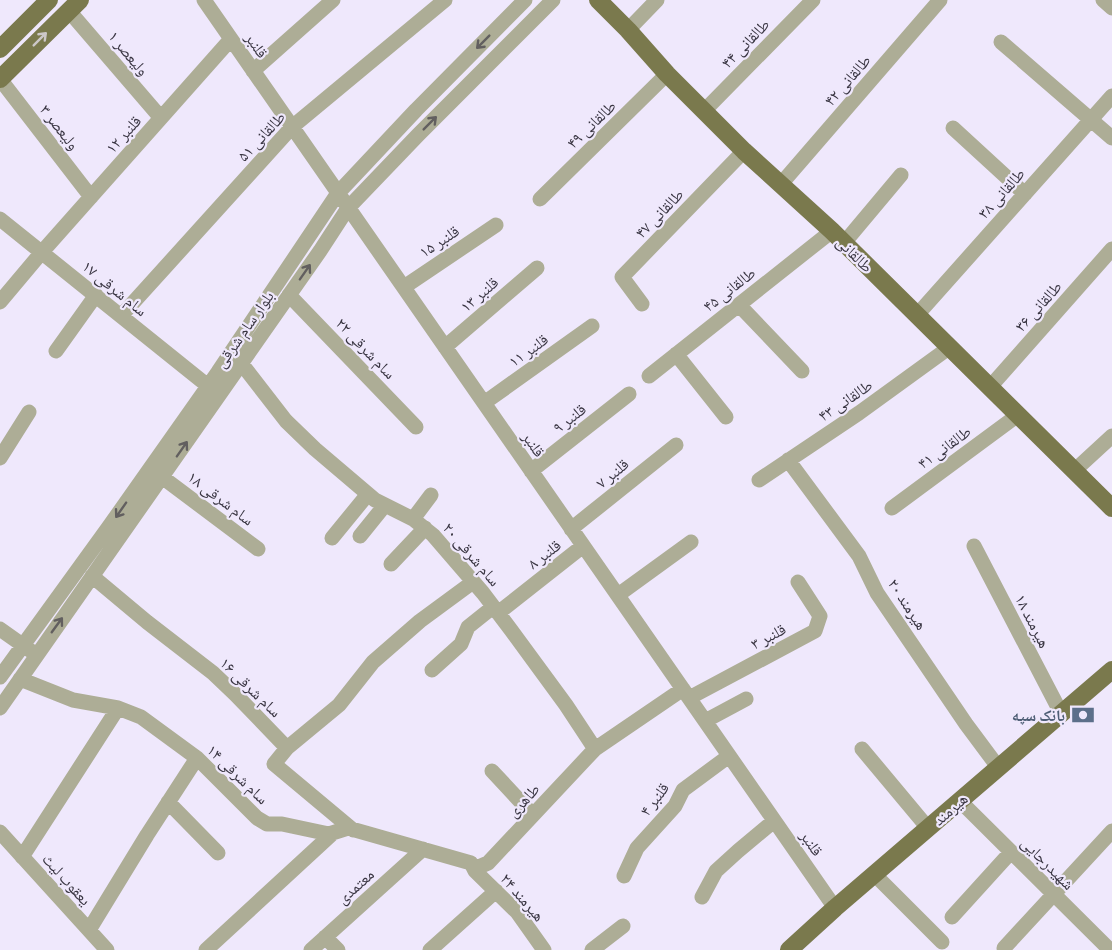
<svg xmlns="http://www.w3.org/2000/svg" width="1112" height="950" viewBox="0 0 1112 950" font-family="Manrope,'Noto Naskh Arabic',sans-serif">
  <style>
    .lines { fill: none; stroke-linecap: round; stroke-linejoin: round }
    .minor { stroke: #adad96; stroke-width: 15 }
    .major { stroke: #7a794d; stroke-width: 18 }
    .oneway { stroke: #ccc7c8 }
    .oneway2 { stroke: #625f5f }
    .labels { text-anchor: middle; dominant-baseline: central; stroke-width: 4.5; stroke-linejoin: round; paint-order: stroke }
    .street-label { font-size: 16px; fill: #393542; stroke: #efe8fc }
    .service-label { font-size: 16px; font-weight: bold; fill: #4e5e75; stroke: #efe8fc; text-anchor: end }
  </style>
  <rect width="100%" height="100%" fill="#efe8fc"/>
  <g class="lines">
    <path class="minor" d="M204,0L835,908
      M1103,0L1112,8
      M69,11L161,118
      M628,30L657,0
      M1001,42L1112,138
      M253,71L333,0
      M0,79L91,197
      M704,111L813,0
      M953,128L1025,194
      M781,184L940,0
      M540,199L667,74
      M0,219L208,386
      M844,243L901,175
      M404,287L496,225
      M289,295L416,427
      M0,302L42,252L231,39
      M642,304L622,277L744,151
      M739,305L802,371
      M917,315L1112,96
      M121,316L292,127L445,0
      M445,347L537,268
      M56,351L96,295
      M676,354L726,417
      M241,363L286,421L315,449L375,500L413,519L433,535L483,593L511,630L566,705L595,749
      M649,376L832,231
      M990,387L1112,249
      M484,403L592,326
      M0,458L29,412
      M788,460L859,556L877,593L966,724L998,767
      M531,471L629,394
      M1074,471L1112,436
      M162,477L258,549
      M759,480L859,413L950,347
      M892,508L1018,415
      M413,519L431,495
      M571,529L676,445
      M360,536L385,505
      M332,538L368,494
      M974,546L1061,713
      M391,564L425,528
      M92,576L147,622L213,673L235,694L287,748L274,764L353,830
      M618,595L691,542
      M498,613L583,546
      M0,629L31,651
      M432,670L461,644L468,627L493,607
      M0,677L108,528L218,372L338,193L416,110L525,0
      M20,679L73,700L118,708L141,717L197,758L257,818L267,824H282L329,834L348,828L471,863L475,871L517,912L544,950
      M689,698L815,631L820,616L798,582
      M0,708L320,251L348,208L418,135L553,0
      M705,721L746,699
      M287,748L339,705L373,662L420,621L473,582
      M862,749L928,828
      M492,771L533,815
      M960,801L1110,950
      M168,802L218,853
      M0,832L107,950
      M22,857L118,708
      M474,869L488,863L595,749L683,689
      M874,874L942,942
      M624,876L637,848L675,806L683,790L729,756
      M702,897L716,871L738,851L774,821
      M952,917L1011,852
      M89,930L147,835L197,758
      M325,937L338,950
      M1004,948L1112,831
      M206,950L333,833
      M311,950L423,849
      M430,950L496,891
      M592,950L623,926"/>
    <path class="major" d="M598,0L628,30L667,74L744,151L832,231L1112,508
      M0,49L49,0
      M0,79L80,0
      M789,950L835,908L1112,670"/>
  </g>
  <defs><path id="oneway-shaft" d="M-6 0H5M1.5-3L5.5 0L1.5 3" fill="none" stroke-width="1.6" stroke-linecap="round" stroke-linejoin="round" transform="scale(1.5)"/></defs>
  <use class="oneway" href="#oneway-shaft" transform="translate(40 39) rotate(-45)"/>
  <g class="oneway2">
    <use href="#oneway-shaft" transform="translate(483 42) rotate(135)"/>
    <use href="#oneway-shaft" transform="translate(430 123) rotate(-45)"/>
    <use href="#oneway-shaft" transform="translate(305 272) rotate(-55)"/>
    <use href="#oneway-shaft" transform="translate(182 449) rotate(-55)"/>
    <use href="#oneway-shaft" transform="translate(121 510) rotate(125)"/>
    <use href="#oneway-shaft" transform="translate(57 625) rotate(-54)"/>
  </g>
  <defs>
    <g id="bank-bare" transform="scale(1.8)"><path d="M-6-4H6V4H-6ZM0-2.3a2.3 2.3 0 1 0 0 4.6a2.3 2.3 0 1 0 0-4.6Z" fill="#5c6f8a" stroke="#efe8fc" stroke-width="2.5" paint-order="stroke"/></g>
  </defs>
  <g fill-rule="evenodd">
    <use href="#bank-bare" x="1083" y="715"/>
  </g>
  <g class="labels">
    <g class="street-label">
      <text transform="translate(745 43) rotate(-46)">طالقانی ۴۴</text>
      <text transform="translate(257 45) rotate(55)">قلنبر</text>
      <text transform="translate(129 53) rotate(50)">ولیعصر ۱</text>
      <text transform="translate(847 80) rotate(-49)">طالقانی ۴۲</text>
      <text transform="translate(591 124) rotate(-44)">طالقانی ۴۹</text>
      <text transform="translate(60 127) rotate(52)">ولیعصر ۳</text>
      <text transform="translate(123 134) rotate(-48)">قلنبر ۱۲</text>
      <text transform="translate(261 136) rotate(-47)">طالقانی ۵۱</text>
      <text transform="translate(1001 193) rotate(-48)">طالقانی ۳۸</text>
      <text transform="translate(659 213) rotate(-46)">طالقانی ۴۷</text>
      <text transform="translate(439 241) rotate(-34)">قلنبر ۱۵</text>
      <text transform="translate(855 254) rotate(45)">طالقانی</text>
      <text transform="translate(115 288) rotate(39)">سام شرقی ۱۷</text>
      <text transform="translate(729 289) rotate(-38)">طالقانی ۴۵</text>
      <text transform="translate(479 294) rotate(-41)">قلنبر ۱۳</text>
      <text transform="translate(1038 306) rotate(-48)">طالقانی ۳۶</text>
      <text transform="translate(244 329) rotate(-55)">بلوار سام شرقی</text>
      <text transform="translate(366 348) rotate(46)">سام شرقی ۲۲</text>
      <text transform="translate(528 350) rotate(-36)">قلنبر ۱۱</text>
      <text transform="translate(845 400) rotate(-34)">طالقانی ۴۳</text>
      <text transform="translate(569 418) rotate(-38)">قلنبر ۹</text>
      <text transform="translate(534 444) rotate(55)">قلنبر</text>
      <text transform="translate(944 447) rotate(-36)">طالقانی ۴۱</text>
      <text transform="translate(612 473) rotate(-39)">قلنبر ۷</text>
      <text transform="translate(221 498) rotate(37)">سام شرقی ۱۸</text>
      <text transform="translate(472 554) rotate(49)">سام شرقی ۲۰</text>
      <text transform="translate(544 554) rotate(-38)">قلنبر ۸</text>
      <text transform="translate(908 604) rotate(57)">هیرمند ۲۰</text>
      <text transform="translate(1033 621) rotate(63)">هیرمند ۱۸</text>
      <text transform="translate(768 636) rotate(-28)">قلنبر ۳</text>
      <text transform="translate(251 687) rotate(44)">سام شرقی ۱۶</text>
      <text transform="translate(238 774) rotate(44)">سام شرقی ۱۴</text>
      <text transform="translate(654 799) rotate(-53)">قلنبر ۴</text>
      <text transform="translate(523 800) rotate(-47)">طاهری</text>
      <text transform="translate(950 809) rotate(-41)">هیرمند</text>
      <text transform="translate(812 843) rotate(55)">قلنبر</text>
      <text transform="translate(1048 863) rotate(45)">شهیدرجایی</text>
      <text transform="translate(67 879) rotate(48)">یعقوب لیث</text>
      <text transform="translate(355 886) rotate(-42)">معتمدی</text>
      <text transform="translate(523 897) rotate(49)">هیرمند ۲۴</text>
    </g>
    <g class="service-label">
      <text x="1065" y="715">بانک سپه</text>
    </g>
  </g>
</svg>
